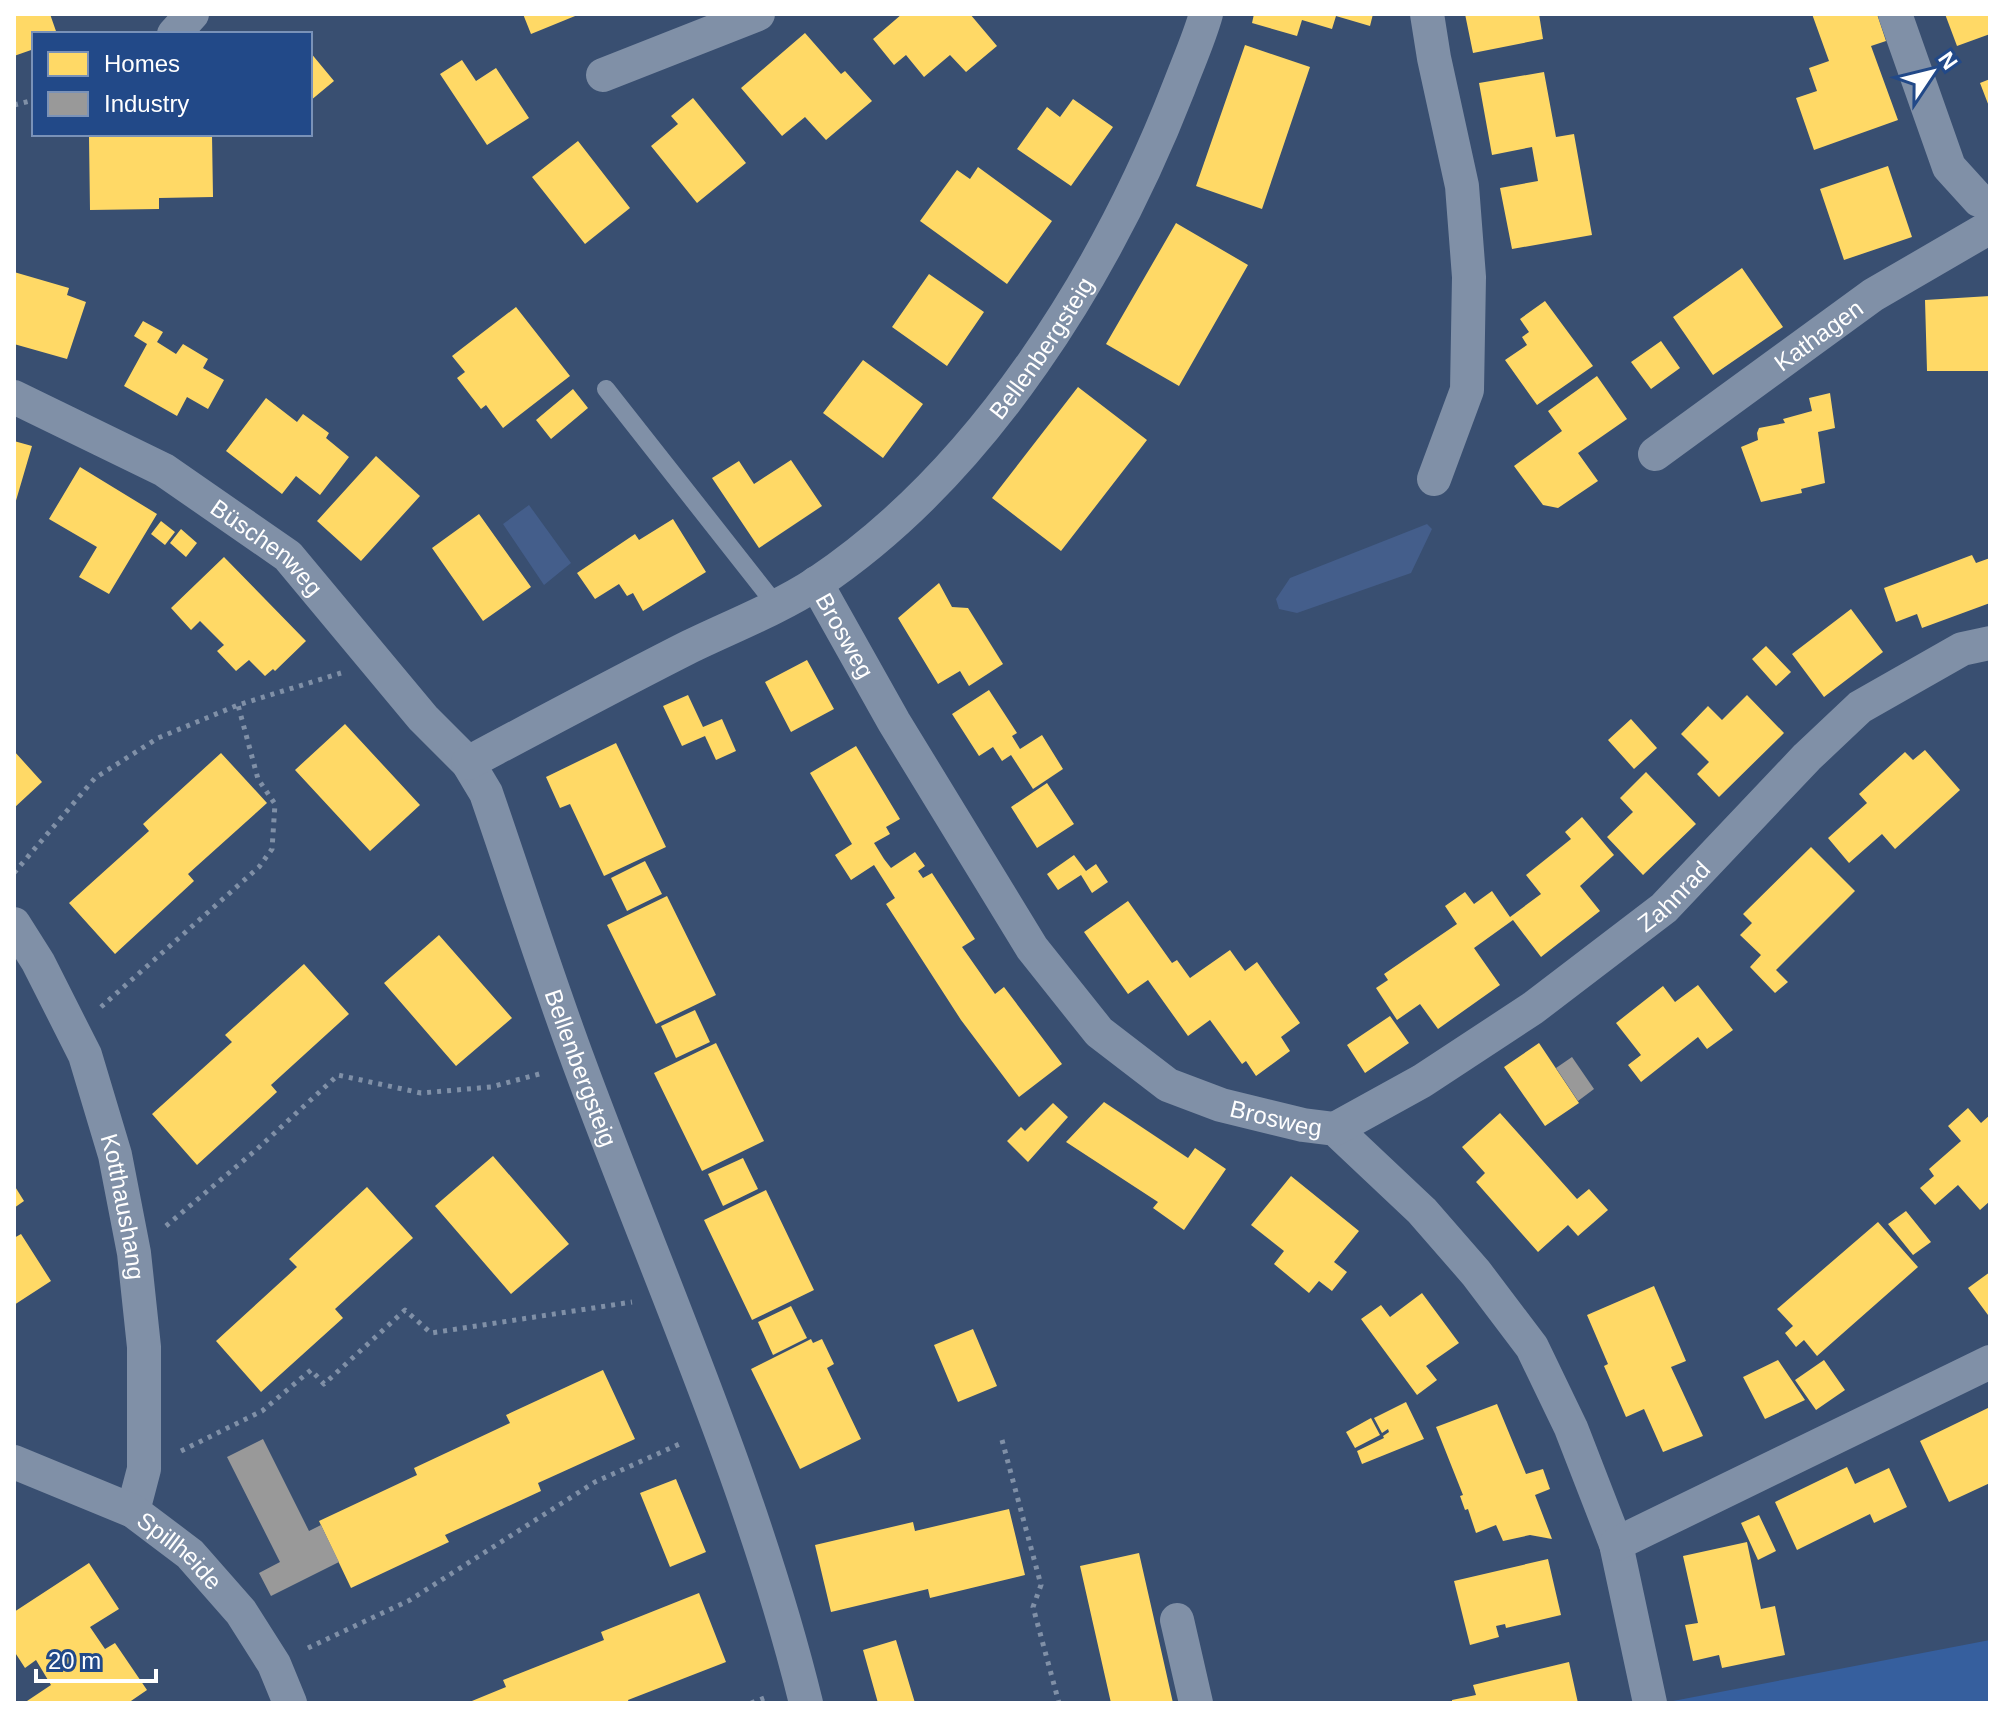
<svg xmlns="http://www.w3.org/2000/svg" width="2004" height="1717" viewBox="0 0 2004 1717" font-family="Arial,sans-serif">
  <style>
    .green { fill: #365f9e }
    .water { fill: #445e8b }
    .homes { fill: #ffd966 }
    .industry { fill: #999 }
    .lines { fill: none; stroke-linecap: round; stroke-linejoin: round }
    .path { stroke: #8090a7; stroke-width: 5; stroke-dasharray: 4 6; stroke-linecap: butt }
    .service { stroke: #8090a7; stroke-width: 18 }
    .minor { stroke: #8090a7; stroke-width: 34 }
    .labels { text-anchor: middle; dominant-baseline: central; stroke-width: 8; stroke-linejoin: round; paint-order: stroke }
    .street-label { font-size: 24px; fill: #fff; stroke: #224988 }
  </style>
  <rect width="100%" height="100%" fill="#394f71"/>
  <path class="green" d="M1990,1640V1703H1674L1673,1701Z"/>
  <path class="water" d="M529,505L571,563L544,585L503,524Z
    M1427,524L1432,529L1411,573L1297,613L1279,609L1276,599L1290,578Z"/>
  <path class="homes" d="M14,14H50L57,34H34V49L14,56Z
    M523,14H580L531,34Z
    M902,14H970L997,46L966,72L950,55L924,77L906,55L894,65L873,39Z
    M1254,14H1373L1370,26L1336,16L1332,29L1302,20L1297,36L1252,23Z
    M1465,14H1539L1543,39L1473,53Z
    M1812,14H1877L1886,41L1871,46L1898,120L1814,150L1796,98L1817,91L1809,68L1829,61Z
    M1945,14H1990V34L1957,46Z
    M805,33L841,74L845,71L872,101L826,140L805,117L782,136L741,88Z
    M1245,45L1310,67L1262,209L1196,186Z
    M310,52L334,81L310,101Z
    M462,60L476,81L496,68L529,118L487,145L440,74Z
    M1544,72L1556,137L1574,134L1592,235L1512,249L1500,188L1538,181L1532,147L1492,155L1479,83Z
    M1990,79V109L1980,83Z
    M693,98L746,163L697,203L651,146L678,124L671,116Z
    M1073,99L1113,127L1071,186L1017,149L1047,107L1060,117Z
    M212,135L213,197L159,198V209L90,210L89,137Z
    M578,141L630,208L585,244L532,177Z
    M1888,166L1912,237L1844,260L1820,189Z
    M978,167L1052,221L1007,284L920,221L957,170L970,179Z
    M1176,223L1248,265L1179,386L1106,344Z
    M1742,268L1783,327L1713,375L1673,317Z
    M14,272L69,288L67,295L86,302L67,359L14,344Z
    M929,274L984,312L947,366L892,327Z
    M1990,296V371H1927L1925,300Z
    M1545,301L1593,366L1537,405L1505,360L1527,345L1522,337L1529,332L1520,319Z
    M516,307L570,376L503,428L486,405L481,409L457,378L465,372L452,356Z
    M143,321L163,332L157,342L176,354L183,344L208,359L203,368L224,380L208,409L187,397L177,416L124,386L147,344L134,336Z
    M1661,341L1680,368L1651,389L1631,362Z
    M863,360L923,404L883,458L823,413Z
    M1597,376L1627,419L1578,453L1598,481L1558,508L1543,505L1514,466L1562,431L1548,411Z
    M1078,387L1147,440L1061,551L992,498Z
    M573,389L588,408L551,439L536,420Z
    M1830,393L1835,428L1818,432L1825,483L1801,489L1802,493L1761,502L1741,447L1758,440L1757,433L1759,428L1785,423L1783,419L1812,411L1809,398Z
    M266,398L297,422L303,414L329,433L326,438L349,457L320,495L296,476L282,494L226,451Z
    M14,441L32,446L15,504H14Z
    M376,456L420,496L361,561L317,521Z
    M791,460L822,506L759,548L712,478L739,461L754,484Z
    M80,467L157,514L109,594L79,577L97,547L49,519Z
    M479,514L531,587L483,621L432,548Z
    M673,519L706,572L643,611L633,593L627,596L619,584L595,599L577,573L635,534L639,540Z
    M161,521L175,532L165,545L151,534Z
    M181,529L197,543L186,557L170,543Z
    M1972,555L1976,563L1990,558V595L1988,596L1990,603L1922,628L1917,614L1896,622L1884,588Z
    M224,557L306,641L275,671L273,669L265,676L249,660L236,671L217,651L224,645L200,621L191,630L171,608Z
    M939,583L952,607L968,608L1003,664L969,686L960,671L938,684L898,618Z
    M1851,609L1883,652L1824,697L1792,654Z
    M1766,646L1791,672L1776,686L1752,659Z
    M807,660L834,709L791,732L765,682Z
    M989,690L1017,733L1012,736L1020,749L1042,735L1063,769L1033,789L1011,755L1002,761L993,747L979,756L952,714Z
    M688,695L703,727L722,719L736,751L716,760L705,736L682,746L663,706Z
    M1747,695L1784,733L1719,797L1697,774L1709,762L1681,734L1708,706L1722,720Z
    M1631,719L1657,748L1634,769L1608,740Z
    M345,724L420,805L370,851L295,770Z
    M616,743L666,847L604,876L570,804L560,808L546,777Z
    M856,746L900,819L886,827L890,834L874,843L884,859L891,868L915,852L925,866L918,871L923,878L932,873L975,939L962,947L995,994L1004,987L1062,1064L1019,1097L961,1020L886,904L895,898L874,865L851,880L835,855L852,844L810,773Z
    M1925,750L1960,790L1895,849L1882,834L1849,863L1828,838L1867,803L1859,794L1905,752L1913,760Z
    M14,751L42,782L14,808Z
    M221,753L267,803L188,874L194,881L115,954L69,903L149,831L143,824Z
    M1646,772L1696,824L1643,875L1607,837L1633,812L1620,798Z
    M1047,783L1074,824L1037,848L1011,807Z
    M1582,817L1614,855L1580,886L1600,911L1541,957L1513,920L1474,948L1500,985L1438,1029L1420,1004L1397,1020L1376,988L1388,980L1384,974L1457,924L1445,906L1465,892L1474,904L1492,891L1510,917L1541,894L1526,875L1571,839L1565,832Z
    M1811,847L1855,891L1776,970L1788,982L1775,993L1750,967L1761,955L1740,935L1752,923L1743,914Z
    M1074,855L1086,871L1096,864L1108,882L1092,893L1081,875L1058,890L1047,874Z
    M645,861L662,894L627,911L611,878Z
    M667,896L716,995L656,1024L607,925Z
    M1128,901L1172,963L1177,960L1190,978L1230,950L1245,971L1257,962L1300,1023L1281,1037L1290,1051L1256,1076L1246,1061L1242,1064L1210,1020L1188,1036L1148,980L1128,994L1084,932Z
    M439,935L512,1018L456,1066L384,983Z
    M304,964L349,1014L271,1085L277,1092L197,1165L152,1114L232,1042L225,1035Z
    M1698,985L1733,1030L1707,1049L1698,1037L1641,1082L1628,1065L1641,1055L1616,1023L1663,986L1675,1002Z
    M695,1010L710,1042L676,1058L661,1026Z
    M1390,1016L1409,1043L1365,1073L1347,1045Z
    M716,1043L764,1141L702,1171L654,1073Z
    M1539,1043L1579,1103L1545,1126L1504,1067Z
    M1104,1102L1188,1158L1195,1148L1226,1169L1184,1230L1153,1208L1158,1202L1066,1142Z
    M1053,1103L1068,1117L1028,1162L1007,1141L1021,1127L1025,1131Z
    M1968,1108L1981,1123L1990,1115V1201L1980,1210L1958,1185L1935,1205L1920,1188L1934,1176L1929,1169L1961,1141L1948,1126Z
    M1500,1113L1577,1199L1589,1189L1608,1210L1578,1236L1568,1225L1538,1252L1476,1182L1485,1173L1462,1147Z
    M493,1156L569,1244L511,1294L435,1206Z
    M743,1158L758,1189L723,1206L708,1174Z
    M1291,1176L1359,1231L1334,1262L1347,1272L1332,1291L1319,1281L1309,1293L1274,1264L1284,1251L1251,1225Z
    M14,1185L24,1201L14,1208Z
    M367,1187L413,1238L335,1309L343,1318L261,1392L216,1341L297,1267L289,1259Z
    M766,1190L814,1290L752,1320L704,1220Z
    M1906,1211L1931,1242L1913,1255L1888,1224Z
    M1878,1222L1918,1267L1817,1356L1804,1340L1796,1347L1785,1333L1793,1326L1777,1309Z
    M21,1234L51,1281L14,1305V1238Z
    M1990,1272V1314L1988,1315L1968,1288Z
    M1654,1286L1686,1361L1671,1367L1703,1436L1663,1452L1644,1409L1626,1417L1604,1366L1608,1364L1587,1315Z
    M1422,1293L1459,1343L1426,1366L1437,1380L1417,1395L1361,1319L1381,1305L1390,1317Z
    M791,1306L807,1338L773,1355L758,1322Z
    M973,1329L997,1386L958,1402L934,1345Z
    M811,1339L813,1343L822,1339L834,1364L827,1368L861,1439L800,1469L751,1369Z
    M1778,1360L1805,1400L1765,1419L1743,1377Z
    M1824,1360L1845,1390L1816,1410L1795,1380Z
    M603,1370L635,1439L538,1483L541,1491L445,1535L449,1542L351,1588L319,1521L417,1475L414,1468L510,1423L506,1415Z
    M1406,1402L1424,1439L1362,1464L1357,1451L1384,1438L1383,1436L1389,1432L1388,1429L1382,1433L1374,1418Z
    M1497,1404L1526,1474L1543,1469L1550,1489L1535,1495L1552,1539L1530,1535L1503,1541L1496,1525L1476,1533L1468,1509L1465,1510L1460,1496L1463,1495L1436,1427Z
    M1990,1407V1483L1949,1502L1920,1441Z
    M1371,1418L1380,1435L1355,1448L1346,1432Z
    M1847,1467L1855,1484L1889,1468L1907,1507L1874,1523L1870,1514L1797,1550L1775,1502Z
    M676,1479L706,1552L670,1567L640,1493Z
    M1009,1509L1025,1575L930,1598L928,1589L831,1612L815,1545L913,1522L915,1531Z
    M1759,1515L1776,1551L1758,1560L1741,1523Z
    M1747,1542L1761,1609L1775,1606L1785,1655L1722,1668L1719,1655L1693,1661L1685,1625L1698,1623L1683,1556Z
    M1139,1553L1164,1663L1173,1703H1111L1080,1566Z
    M1548,1559L1561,1615L1506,1628L1505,1624L1496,1626L1499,1637L1470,1645L1454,1581Z
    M89,1563L119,1609L90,1627L105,1649L115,1643L147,1690L128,1703H24L51,1685L36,1660L25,1668L14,1651V1612Z
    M699,1593L726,1662L628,1700L629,1703H467L506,1687L503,1680L604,1640L601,1632Z
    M896,1640L915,1703H878L863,1650Z
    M1569,1662L1578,1703H1452V1700L1476,1695L1473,1685Z"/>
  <path class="industry" d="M1572,1057L1594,1089L1578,1101L1556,1068Z
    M263,1439L309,1531L321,1525L339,1562L271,1596L259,1573L280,1562L227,1457Z"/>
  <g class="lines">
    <path class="path" d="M14,105L34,100
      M14,873L95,778L158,738L238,705L341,673
      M101,1007L259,867L272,849L275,804L258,779L238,705
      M166,1226L256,1150L338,1075L421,1093L491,1087L543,1073
      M1002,1440L1041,1585L1033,1607L1059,1703
      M181,1451L262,1411L311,1370L324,1384L405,1310L431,1333L632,1302
      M308,1648L410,1600L595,1482L684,1442
      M751,1703L767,1697"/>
    <path class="service" d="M606,389L776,605"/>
    <g class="minor">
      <path d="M1427,14L1434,58L1462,186L1469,277L1467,390L1434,479"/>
      <path d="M1895,14L1949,167L1979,200L1990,202"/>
      <path d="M174,34L192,14"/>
      <path d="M603,75L758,14"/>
      <path id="s1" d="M14,397L164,470L288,556L423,718L468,763L486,793C517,883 546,974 579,1063C657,1275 752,1483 806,1703"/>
      <path id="s2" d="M1655,454L1873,295L1990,227"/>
      <path id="s3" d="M816,583L894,722L1032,948L1099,1032L1168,1085L1221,1105L1303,1125L1335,1129L1422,1211L1476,1273L1532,1347L1571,1428L1616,1544L1650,1703"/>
      <path id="s4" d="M468,763C541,724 614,685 687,648C730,627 777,609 817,583C984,471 1107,272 1179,87C1188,63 1199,39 1206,14"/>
      <path id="s5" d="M14,924L38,962L85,1055L115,1155L134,1253L144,1347V1469L133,1511"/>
      <path id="s6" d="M1335,1129L1422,1081L1533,1008L1664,908L1807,757L1860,707L1962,649L1990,643"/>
      <path id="s7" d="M14,1462L133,1511L190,1554L241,1612L274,1664L290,1703"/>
      <path d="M1616,1544L1990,1362"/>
      <path d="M1177,1620L1196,1703"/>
    </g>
  </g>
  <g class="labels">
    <g class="street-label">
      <text stroke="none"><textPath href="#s2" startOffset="202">Kathagen</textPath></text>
      <text stroke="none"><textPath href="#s4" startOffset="720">Bellenbergsteig</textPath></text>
      <text stroke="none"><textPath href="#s1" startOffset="296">Büschenweg</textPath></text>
      <text stroke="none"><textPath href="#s3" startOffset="60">Brosweg</textPath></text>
      <text stroke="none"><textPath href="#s6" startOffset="412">Zahnrad</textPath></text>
      <text stroke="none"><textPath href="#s1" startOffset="918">Bellenbergsteig</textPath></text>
      <text stroke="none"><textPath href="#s3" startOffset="732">Brosweg</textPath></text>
      <text stroke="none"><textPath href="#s5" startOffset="306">Kotthaushang</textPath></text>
      <text stroke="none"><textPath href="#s7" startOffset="190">Spillheide</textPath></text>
    </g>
  </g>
  <rect width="2004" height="1717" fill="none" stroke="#ffffff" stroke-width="32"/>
  <rect x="32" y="32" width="280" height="104" fill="#224988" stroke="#7a92b8" stroke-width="2"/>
  <rect x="48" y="52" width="40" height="24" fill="#ffd966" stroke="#7a92b8" stroke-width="2"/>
  <text x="104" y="72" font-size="24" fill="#ffffff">Homes</text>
  <rect x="48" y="92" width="40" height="24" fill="#999999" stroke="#7a92b8" stroke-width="2"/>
  <text x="104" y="112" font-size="24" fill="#ffffff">Industry</text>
  <g transform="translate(1932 72) rotate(55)" stroke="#224988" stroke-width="6" paint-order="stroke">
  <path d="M0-6L14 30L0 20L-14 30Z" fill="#ffffff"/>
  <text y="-12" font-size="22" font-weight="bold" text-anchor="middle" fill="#ffffff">N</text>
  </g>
  <path d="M36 1669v12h120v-12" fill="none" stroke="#ffffff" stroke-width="4"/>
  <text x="48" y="1669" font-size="24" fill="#ffffff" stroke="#224988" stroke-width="6" paint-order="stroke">20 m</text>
</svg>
